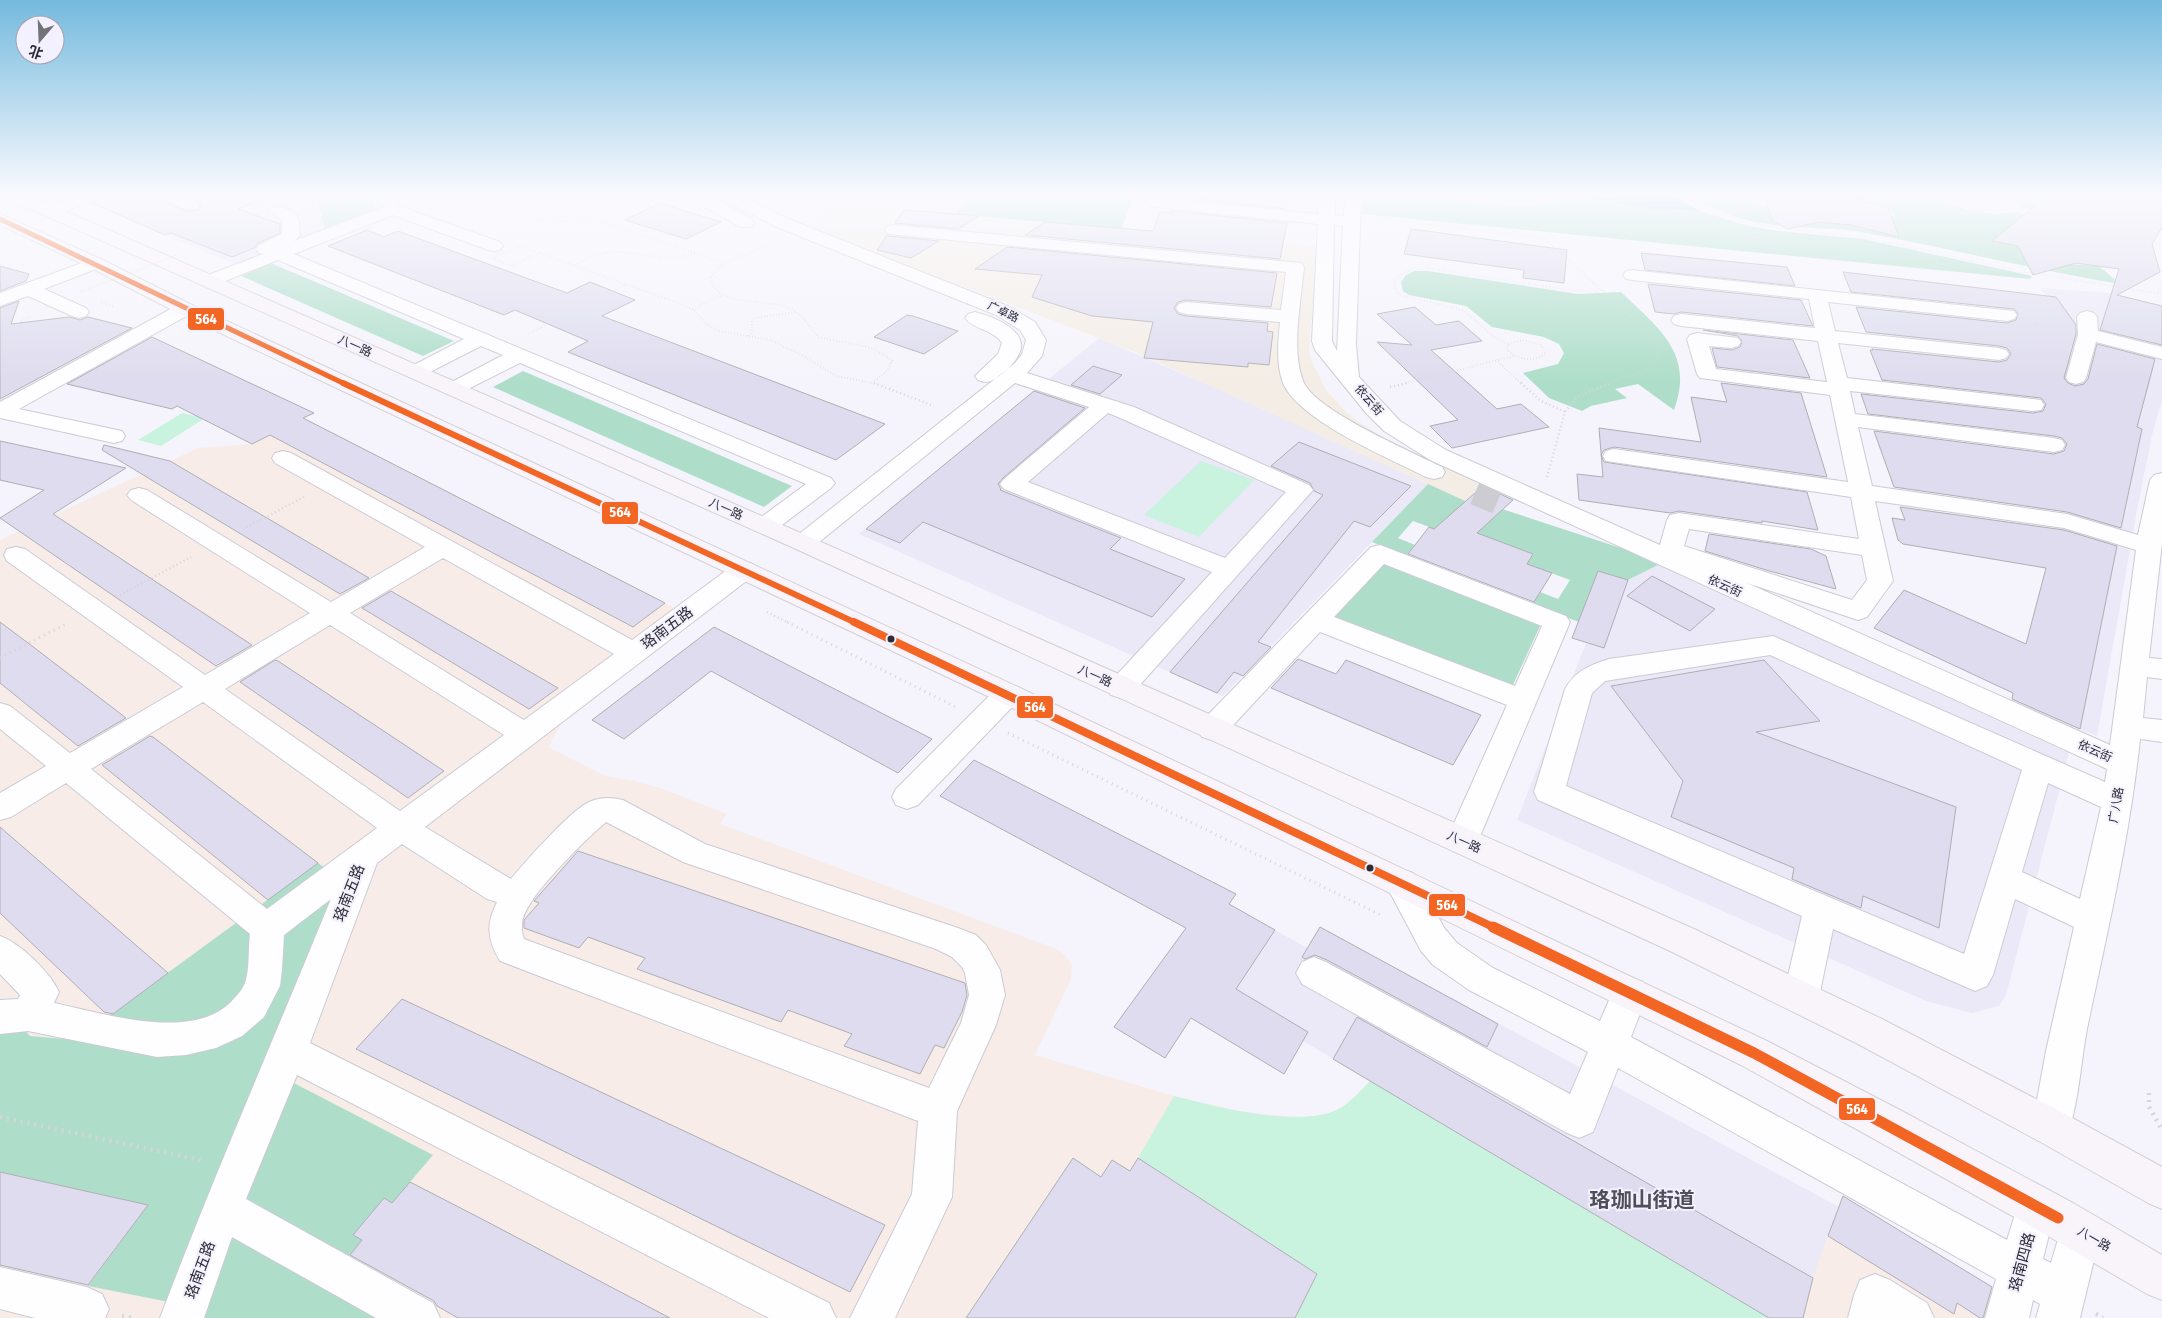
<svg xmlns="http://www.w3.org/2000/svg" width="2162" height="1318" viewBox="0 0 2162 1318" font-family="'Fira Sans Condensed','Noto Sans SC',sans-serif">
  <style>
    .built { fill: #ebe9f8 }
    .industrial { fill: #f4ede5 }
    .education { fill: #f7ece7 }
    .green { fill: #c9f2df }
    .forest { fill: #aedec9 }
    .water { fill: #6ac4d0 }
    .building { fill: #dedcee; stroke: #afaeb4 }
    .lines { fill: none; stroke-linecap: round; stroke-linejoin: round }
    .minor-tunnel { stroke: #cdccd3; stroke-width: 24; stroke-dasharray: 24 12; stroke-linecap: butt }
    .minor-casing { stroke: #cccbd2; stroke-width: 2 }
    .major-casing { stroke: #d1d1d5; stroke-width: 2 }
    .path-far3 { stroke: #d6d5d8; stroke-width: 2; stroke-dasharray: 0.5 2.5; stroke-linecap: butt }
    .path-far2 { stroke: #d6d5d8; stroke-width: 2.5; stroke-dasharray: 1 3; stroke-linecap: butt }
    .path-far1 { stroke: #d6d5d8; stroke-width: 3; stroke-dasharray: 1 4.5; stroke-linecap: butt }
    .path { stroke: #d6d5d8; stroke-width: 4.5; stroke-dasharray: 2 5; stroke-linecap: butt }
    .minor { fill: #fefdff; fill-rule: evenodd }
    .major { fill: #f9f4f9; fill-rule: evenodd }
    .path-bridge { stroke: #d6d5d8; stroke-width: 2; stroke-dasharray: 0.5 2.5; stroke-linecap: butt }
    .bus-1-far3-casing { stroke: #f3f1ff; stroke-width: 8 }
    .bus-1-far2-casing { stroke: #f3f1ff; stroke-width: 9 }
    .bus-1-far1-casing { stroke: #f3f1ff; stroke-width: 12 }
    .bus-1-casing { stroke: #f3f1ff; stroke-width: 14 }
    .bus-1-far3 { stroke: #f26522; stroke-width: 5 }
    .bus-1-far2 { stroke: #f26522; stroke-width: 6 }
    .bus-1-far1 { stroke: #f26522; stroke-width: 8 }
    .bus-1 { stroke: #f26522; stroke-width: 11 }
    .bus-dot { fill: #2d2c31; stroke: #f3f1ff; stroke-width: 2 }
    .labels { text-anchor: middle; dominant-baseline: central; stroke-width: 4; stroke-linejoin: round; paint-order: stroke }
    .far-street-label { font-size: 11px; fill: #2d2c31; stroke: #f3f1ff }
    .street-label { font-size: 12px; fill: #2d2c31; stroke: #f3f1ff }
    .near-street-label { font-size: 15px; fill: #2d2c31; stroke: #f3f1ff }
    .near-district-label { font-size: 21px; font-weight: bold; fill: #4f4e59; stroke: #f3f1ff }
    .line-badge { stroke: #f3f1ff; stroke-width: 2 }
    .badge-label { font-size: 14px; text-anchor: middle; font-weight: bold; fill: #fff }
  </style>
  <rect width="100%" height="100%" fill="#f5f4fc"/>
  <path class="built" d="M116,196H244L263,204L284,196H317L325,230L236,265L93,204Z
    M744,196H1119L1133,199L1121,229L774,198L770,202L751,200Z
    M2040,288L2111,293L2162,306V400L2153,431L2138,505L2097,736L2011,703L2088,412L2079,397L2083,382L2058,376L2057,354L1924,336V340L1866,332L1857,308L1898,313L1897,310L2025,325L2069,316L2057,297L2046,296Z
    M1099,338L1276,414L1428,484L1223,696L859,534Z
    M1658,565L2069,753L2006,995L1999,1006L1972,1013L1926,1001L1517,820L1586,643L1604,648L1628,580Z
    M1320,927L1839,1207L1813,1278L1803,1318H1769L1303,1041L1308,1032L1236,989L1275,930L1307,948Z"/>
  <path class="industrial" d="M822,203L1318,246L1309,348L1310,358L1326,390L1347,413L1363,425L1390,441L1483,486L1496,515L1135,352L811,228L824,212L815,211Z"/>
  <path class="education" d="M304,418L697,619L562,722L548,747L605,776L635,781L663,789L727,814L720,824L1054,948L1064,954L1072,965L1071,979L1035,1055L1174,1096L1228,1109L1268,1115L1306,1117L1324,1115L1341,1108L1355,1097L1769,1318H0V540L198,448L252,444Z
    M1842,1196L1994,1288L1987,1318H1803L1813,1278Z"/>
  <path class="green" d="M182,413L205,418L161,446L138,440Z
    M1201,461L1254,480L1199,537L1144,515Z
    M1370,1081L1769,1318H1295L1317,1274L1138,1158L1174,1096C1215,1106 1304,1131 1342,1107C1353,1100 1361,1090 1370,1081Z"/>
  <path class="forest" d="M317,196H370L376,210L325,230Z
    M971,196H1119L1133,199L1121,229L955,214Z
    M1362,196H1439L1470,203L1520,206L1553,203L1584,197L1675,211H1700L1745,225L1778,231L1863,239L2032,276L2030,279L1362,214Z
    M1461,196H1553L1496,200Z
    M1690,196H1757L1751,199V202L1770,207L1771,219L1783,224L1891,217L1896,215L1889,209L1847,196H1938L1947,203L1967,210L1993,214L2015,212L2068,225L2000,235L1996,237L2000,242L2019,246L2027,261L2099,266L2120,284C2031,269 1944,247 1855,231C1826,227 1797,229 1768,224C1741,221 1714,209 1690,196Z
    M2009,196L2061,197L2072,220L2020,207L2017,201Z
    M271,263L454,341L423,356L241,276Z
    M1415,271H1428L1578,294L1621,292C1658,328 1695,353 1674,410L1638,384L1615,389L1627,398L1591,406L1582,411L1549,398L1523,373L1558,364L1564,353L1559,344L1544,337L1492,327L1466,306L1409,295L1403,291L1401,282L1406,275Z
    M523,371L792,486L764,507L493,387Z
    M1428,484L1496,515L1502,509L1624,549L1658,565L1628,580L1579,622L1532,605L1540,592L1558,599L1570,580L1527,564L1533,554L1461,527L1454,536L1413,521L1398,538L1415,545L1406,556L1372,542Z
    M1384,562L1541,624L1511,689L1329,619Z
    M318,863L341,880L174,1303L88,1286L148,1205L0,1172V1005L30,1036L76,1040Z
    M286,1079L433,1155L392,1203L384,1198L353,1235L362,1240L348,1257L238,1196Z
    M228,1227L384,1318H198Z"/>
  <path class="water" d="M1674,196L1700,211L1651,209L1584,197Z"/>
  <path class="building" d="M101,196H159L162,201L185,211H197L201,206L197,200L190,196H262L263,199L238,209L280,224V233L258,243L254,248L232,257L171,233L165,235L92,203L98,201Z
    M1178,196H1288L1285,209Z
    M1764,196H1818L1828,203L1839,196H1847L1883,207L1888,208L1899,237L1851,225L1818,222L1788,229L1772,220Z
    M2047,196H2162V227L2152,244L2160,272L2117,295L2162,306V345L2100,330L2119,269L2076,263L2033,275L2018,246L1992,241Z
    M660,203L721,222L686,239L625,220Z
    M904,210L979,216L958,229L895,223Z
    M1172,211L1287,223L1280,259L1025,235L1045,222L1153,231L1160,212L1172,213Z
    M1411,229L1567,250L1564,283L1523,278L1524,270L1404,254Z
    M367,230L384,237L398,231L567,293L590,282L635,300L602,316L885,424L836,460L568,352L588,341L515,310L504,315L328,246Z
    M887,235L888,236L939,241L911,258L877,250Z
    M1007,247L1277,273L1271,307L1186,300L1178,302L1174,308L1178,314L1186,316L1268,323L1267,331L1273,332L1269,365L1248,363V367L1144,358L1153,322L1092,316L1032,297L1042,275L975,269Z
    M1641,253L1787,267L1795,286L1645,270Z
    M0,266L29,274L26,281L0,291Z
    M1843,272L2056,297L2076,325V334L2064,378L2068,383L2075,386L2084,384L2088,379L2097,344L2155,359L2137,427L2142,429L2121,528L2067,512L1894,487L1874,431L2054,454L2064,451L2067,444L2062,438L2054,436L1868,414L1861,394L2033,413L2043,411L2046,404L2041,398L1882,380L1870,350H1873L1872,349L1999,362L2007,360L2011,354L2007,348L1999,346L1866,332L1856,307L2007,323L2016,320L2018,314L2014,309L1851,292Z
    M1648,284L1801,300L1813,326L1681,312L1674,314L1655,312Z
    M19,301L11,324L69,317L80,320L88,317L132,328L0,399V308Z
    M1415,307L1436,325L1459,321L1482,341L1431,350L1497,409L1521,404L1549,427L1452,448L1430,426L1458,420L1377,342L1412,345L1377,314Z
    M907,315L913,316L958,331L924,354L874,337Z
    M1703,330L1793,340L1810,378L1717,367L1712,348L1732,350L1740,347L1742,341L1738,336Z
    M152,337L314,413L303,418L665,603L633,627L270,435L252,444L177,406L172,409L67,384Z
    M1093,366L1122,375L1100,394L1071,385Z
    M1721,383L1801,393L1827,477L1614,447L1604,450L1601,455L1604,462L1807,492L1818,530L1762,521V523L1679,511L1670,513L1579,500L1577,474L1603,477L1599,428L1701,442L1691,397L1727,402Z
    M1034,391L1085,408L1003,478L998,484L1001,489L1000,490L1121,538L1110,549L1185,579L1152,617L923,522L900,543L866,529Z
    M0,441L126,468L53,514L252,645L216,666L0,518L44,490L0,480Z
    M1299,442L1411,486L1370,527L1354,521L1258,642L1271,647L1243,676L1234,672L1217,693L1170,672L1323,495L1314,491L1310,483L1271,466Z
    M104,445L170,461L369,578L340,594L102,450Z
    M1483,486L1513,500L1477,533L1533,554L1527,564L1552,573L1534,602L1408,554L1429,527L1434,529Z
    M1900,507L2064,530L2117,546L2080,729L2012,699L2013,693L1874,628L1904,590L2026,644L2046,568L1903,544L1898,540L1892,518L1905,520Z
    M1709,534L1811,549L1826,556L1836,589L1766,570L1705,551Z
    M1598,571L1628,580L1604,648L1572,638Z
    M1652,576L1715,609L1690,631L1627,596Z
    M391,591L558,688L529,709L362,608Z
    M0,622L36,649L126,718L78,746L0,683Z
    M714,627L932,739L898,773L711,671L624,739L592,720Z
    M1298,659L1336,674L1346,660L1481,715L1453,765L1271,688Z
    M275,660L278,661L444,771L408,798L240,682Z
    M1764,660L1820,721L1756,732L1956,807L1939,928L1863,896L1861,908L1792,879L1794,868L1671,817L1683,781L1611,686Z
    M150,736L153,737L318,863L268,900L102,765Z
    M974,760L1236,894L1229,904L1275,930L1236,989L1308,1032L1284,1074L1191,1018L1165,1058L1114,1027L1186,928L940,796Z
    M0,827L168,973L113,1014L104,1012L0,913Z
    M578,851L965,983L967,995L962,1012L944,1048L935,1045L920,1074L844,1046L852,1034L788,1010L781,1022L637,969L645,958L588,937L579,948L524,928V920L539,903L534,901Z
    M1320,927L1498,1024L1487,1047L1327,960L1315,955L1305,959L1302,957Z
    M402,999L885,1225L850,1292L356,1049Z
    M1357,1017L1813,1278L1803,1318H1769L1333,1059Z
    M1073,1158L1101,1177L1112,1160L1130,1171L1138,1158L1317,1274L1295,1318H966Z
    M0,1172L148,1205L88,1285L0,1265Z
    M410,1182L478,1217L670,1318H458L437,1306L434,1301L350,1255L362,1240L353,1235L384,1198L392,1203Z
    M1843,1196L1992,1287L1983,1318H1980L1957,1303L1954,1314L1828,1236Z"/>
  <g class="lines">
    <path class="minor-tunnel" d="M1475,493L1506,506"/>
    <g class="minor-casing">
      <path id="minor" d="M75,196H99L97,199L56,215H44L42,211L44,207Z
        M161,196C174,196 191,194 199,205L197,209H185L163,199Z
        M378,196H394L399,206L500,242L503,246L500,250L494,251L488,250L393,215L294,254L831,478L835,483L831,488L774,531L765,533L756,531L753,526L756,521L806,484L520,363L460,393L453,395L446,393L443,389L446,385L503,355L481,346L422,376L415,378L408,376L405,372L408,368L464,339L278,260L215,285L209,287L203,285L200,281L203,277L263,254L259,253L256,249L259,245L282,234V220L269,211L271,207C279,206 295,209 298,218C300,222 299,230 300,235L294,241L384,207Z
        M689,196H710L752,219L754,223L752,227H740L691,199Z
        M721,196H742L786,218L1010,307L1035,322L1046,340L1042,356L1027,373L1134,407L1309,485L1313,490L1131,695L1121,698L1111,695L1107,688L1111,681L1212,572L1004,489L1000,484L1004,479L1089,407L1015,383L812,548L803,551L794,548L791,543L794,538L1015,363L1022,354L1026,340L1020,330L996,315L774,226L723,199ZM1108,413L1118,417L1286,492L1225,558L1028,482Z
        M1148,196H1164L1163,198L1318,214L1319,196H1335V215L1344,216L1345,196H1361L1356,344L1359,377L1400,421L1446,450L1660,545L1667,520L1670,515L1679,513L1859,539L1851,497L1606,461L1603,456L1606,451L1614,449L1848,482L1830,395L1700,378L1697,374L1687,339L1690,335L1697,333L1738,338L1741,342L1738,346L1731,348L1709,346L1716,369L1827,382L1818,341L1681,326L1674,324L1671,320L1674,316L1681,314L1815,328L1809,299L1632,280L1626,279L1623,275L1626,271L1632,270L2014,311L2017,315L2014,319L2007,321L1828,302L1835,331L1999,348L2006,350L2009,354L2006,358L1999,360L1838,343L1847,378L2033,399L2041,400L2044,405L2041,410L2033,411L1850,391L1855,414L2054,438L2062,440L2065,445L2062,450L2054,452L1858,427L1872,486L2067,514L2138,535L2150,480L2154,475L2162,473V543L2149,658L2162,659V679L2147,677L2143,718L2162,720V742L2140,739C2130,837 2107,933 2087,1029C2080,1066 2079,1107 2065,1140L2051,1146L2037,1140L2032,1127L2046,1051L2074,927L2015,899L1993,975L1987,986L1975,991L1833,929L1819,997L1814,1008L1801,1013L1788,1008L1783,997L1802,916L1538,800L1534,792L1565,689C1575,671 1590,665 1609,659L1773,636L2105,782L2107,769L1430,460L1384,431L1366,413L1315,350L1312,341L1318,224L1154,207L1148,205L1146,202ZM1334,225L1343,226L1337,351L1332,341ZM1875,501L2064,528L2136,550L2110,745L1747,583L1858,620L1867,617L1893,581ZM1689,529L1862,555L1867,580L1852,600L1684,546ZM1770,655L2022,770L1964,954L1566,786L1592,693L1605,681ZM2048,783L2101,807L2080,899L2022,872Z
        M894,225L1301,263L1304,267C1301,301 1291,349 1303,381C1314,410 1412,452 1442,467L1445,472L1442,477L1434,479L1426,477C1389,458 1299,421 1283,383C1276,364 1278,342 1280,322L1186,314L1179,312L1176,308L1179,304L1186,302L1281,310L1286,272L888,234L885,230L888,226Z
        M95,258L101,259L104,263L101,267L44,289L86,308L89,312L86,316L79,318L72,316L28,296L0,306V293Z
        M185,303L192,305L195,309L192,313L19,409L122,431L125,436L122,441L114,443L0,418V402L178,305Z
        M2087,311L2094,313L2097,317L2098,331L2162,347V359L2096,342L2086,378L2083,382L2076,384L2069,382L2066,378L2078,334L2077,317L2080,313Z
        M975,312C990,316 1019,326 1021,344C1023,357 1003,374 993,380C988,383 983,382 978,380L975,376L998,354L1002,343C993,329 974,330 965,318L968,314Z
        M283,451L291,453L632,640L735,564L744,562L753,564L757,570L753,576L425,827L511,879C525,862 571,810 589,802C600,797 611,797 623,800L705,844L958,928L976,935L986,945L1000,970L1005,995L996,1025L957,1111L952,1197L895,1318H850L912,1194L918,1121L500,961C487,939 486,924 497,902L487,899L402,844L377,863L310,1043L829,1303L836,1318H769L297,1075L246,1199L433,1303L440,1318H376L232,1237L204,1318H160C213,1177 274,1039 331,899L284,935L282,969L280,986L264,1017L242,1036L216,1048L186,1055L157,1057L28,1031L0,1034V1000L18,999L20,995L0,974V936C20,943 50,972 59,992L54,1003C102,1013 191,1042 231,1002C236,996 242,991 245,983C250,968 248,950 250,934L66,783L11,817L0,820V793L46,766L0,729V703L10,706L70,753L183,687L7,561L4,555L7,549L16,547L25,549L205,675L310,613L131,500L127,495L131,490L139,488L147,490L331,602L425,547L275,463L272,458L275,453ZM443,558L614,654L524,720L350,613ZM330,625L504,735L400,811L225,689ZM203,702L377,828L267,909L91,769ZM606,822L683,862L936,949L952,957L962,967L965,973L969,995L961,1023L929,1088L524,939C521,931 521,921 525,913C536,888 585,840 606,822Z
        M1380,545L1566,616L1570,622L1478,841L1473,850L1462,854L1451,850L1446,841L1507,705L1320,632L1222,737L1212,740L1202,737L1197,729L1202,721L1371,547ZM1384,564L1542,626L1515,686L1334,617Z
        M1008,684L1018,687L1022,694L1018,701L918,805L907,809L896,805L892,797L896,789L998,687Z
        M1401,869L1413,873L1445,929L1457,943L1493,968L1600,1021L1617,982L1630,977L1643,982L1648,993L1631,1037L2007,1240L2022,1192L2036,1186L2050,1192L2056,1206L2043,1259L2051,1263L2065,1216L2080,1210L2095,1216L2101,1231L2080,1318H2036L2040,1304L2033,1300L2029,1318H1985L1996,1279L1618,1068L1593,1132L1579,1138L1565,1132L1302,984L1296,973L1302,962L1314,957L1326,962L1570,1094L1588,1052L1469,990L1433,965L1421,951L1385,883L1389,873Z
        M0,1267L87,1287L102,1294L109,1309L105,1318H35L0,1309Z
        M1875,1274L1890,1280L1927,1303L1934,1318H1848L1854,1295L1860,1280Z"/>
    </g>
    <g class="major-casing">
      <path id="major" d="M4,196H28L56,207L812,538L1694,929L1882,1019L2065,1114L2162,1167V1209L2148,1203L2037,1140L1856,1043L1670,951L794,548L44,215L6,199Z
        M0,214L101,259L192,305L1018,687L1767,1041L1900,1110L2073,1203L2162,1255V1300L2147,1294L2043,1233L1741,1065L998,701L178,313L89,267L0,225Z"/>
    </g>
    <path class="path-far3" d="M519,196L521,210L537,220L604,223L725,263
      M1448,196C1488,206 1527,207 1567,196
      M1682,196L1709,210L1759,225L1867,238L2013,270
      M1946,196C1964,210 1987,214 2008,207L2010,204L2001,196
      M1491,202L1517,210L1581,219L1666,229L1726,232L1801,245L1877,251L1959,267L2026,273
      M2008,207L2162,246
      M1377,218L1544,238L1645,329L1659,345L1658,358L1653,367L1606,384
      M588,222L584,216L586,210L613,196
      M773,243L721,265L711,277C714,309 771,298 792,309C803,315 810,327 818,337C843,344 872,342 892,361L887,371L873,382
      M521,246L540,253L512,266L492,258Z
      M540,253L686,306L695,311L706,324L719,331L770,340L802,355L836,376L877,384
      M574,265C587,259 600,252 615,252C643,252 667,264 695,253
      M2024,272L2162,294
      M613,291L625,285
      M2158,293L2162,284
      M101,302L114,307
      M693,309L722,295
      M21,321L32,316
      M2035,325L2034,323L2063,327
      M528,334L548,324
      M749,336L752,331V320L755,318L796,312
      M1523,340L1541,345L1546,354C1533,362 1518,360 1507,350L1508,344Z
      M1508,344L1494,337L1463,310L1400,295C1382,275 1411,269 1427,268L1574,291L1602,290
      M1496,360L1522,384
      M1402,384L1514,356"/>
    <path class="path-far2" d="M874,383L934,406
      M1521,383L1541,401L1565,412
      M1390,387L1407,383
      M1547,477L1565,412L1577,397L1610,383
      M243,529L304,497
      M120,595L191,557
      M767,612L789,623"/>
    <path class="path-far1" d="M787,622L956,707
      M0,658L66,624
      M1008,733L1383,916"/>
    <path class="path" d="M2149,1093V1107L2162,1130
      M0,1117L205,1161
      M2096,1314L2103,1318
      M122,1316L134,1318"/>
    <use href="#minor" class="minor"/>
    <use href="#major" class="major"/>
    <path class="path-bridge" d="M80,292L177,255"/>
    <g class="bus-1-far3-casing">
      <path id="bus-1-far3" d="M0,219L345,384"/>
    </g>
    <g class="bus-1-far2-casing">
      <path id="bus-1-far2" d="M343,383L856,623"/>
    </g>
    <g class="bus-1-far1-casing">
      <path id="bus-1-far1" d="M854,622L1495,928"/>
    </g>
    <g class="bus-1-casing">
      <path id="bus-1" d="M1493,927L1754,1053L2058,1218"/>
    </g>
    <use href="#bus-1-far3" class="bus-1-far3"/>
    <use href="#bus-1-far2" class="bus-1-far2"/>
    <use href="#bus-1-far1" class="bus-1-far1"/>
    <use href="#bus-1" class="bus-1"/>
  </g>
  <linearGradient id="sky" x2="0" y2="1"><stop stop-color="#75bade"/><stop offset="0.51" stop-color="#fafafe"/><stop offset="1" stop-color="#fafafe" stop-opacity="0"/></linearGradient>
  <rect width="2162" height="381" fill="url(#sky)"/>
  <g class="bus-dot">
    <circle cx="891" cy="639" r="4.5"/>
    <circle cx="1370" cy="868" r="4.5"/>
  </g>
  <g class="labels">
    <g class="far-street-label">
      <text transform="translate(1003 312) rotate(26)">广卓路</text>
    </g>
    <g class="street-label">
      <text transform="translate(355 346) rotate(24)">八一路</text>
      <text transform="translate(1369 400) rotate(49)">依云街</text>
      <text transform="translate(726 509) rotate(24)">八一路</text>
      <text transform="translate(1725 586) rotate(24)">依云街</text>
      <text transform="translate(1095 676) rotate(24)">八一路</text>
      <text transform="translate(2095 751) rotate(24)">依云街</text>
      <text transform="translate(2116 805) rotate(-80)">广八路</text>
      <text transform="translate(1464 842) rotate(24)">八一路</text>
      <text transform="translate(2094 1239) rotate(30)">八一路</text>
    </g>
    <g class="near-street-label">
      <text transform="translate(667 628) rotate(-37)">珞南五路</text>
      <text transform="translate(349 893) rotate(-69)">珞南五路</text>
      <text transform="translate(2022 1262) rotate(-75)">珞南四路</text>
      <text transform="translate(200 1270) rotate(-70)">珞南五路</text>
    </g>
    <g class="near-district-label">
      <text x="1642" y="1200">珞珈山街道</text>
    </g>
  </g>
  <g class="line-badge">
    <rect x="187" y="307" width="38" height="24" rx="5" fill="#f26522"/>
    <rect x="601" y="501" width="38" height="24" rx="5" fill="#f26522"/>
    <rect x="1016" y="695" width="38" height="24" rx="5" fill="#f26522"/>
    <rect x="1428" y="893" width="38" height="24" rx="5" fill="#f26522"/>
    <rect x="1838" y="1097" width="38" height="24" rx="5" fill="#f26522"/>
  </g>
  <g class="badge-label">
    <text x="206" y="324">564</text>
    <text x="620" y="517">564</text>
    <text x="1035" y="712">564</text>
    <text x="1447" y="910">564</text>
    <text x="1857" y="1114">564</text>
  </g>
  <g transform="translate(40 40) rotate(199)"><circle r="24" fill="#f3f1ff" stroke="#a4a2ad"/>
  <path d="M0-4L9 19L0 12L-9 19Z" fill="#737278"/>
  <text y="-8" font-size="14" font-weight="bold" text-anchor="middle" fill="#2d2c31">北</text>
  </g>
</svg>
